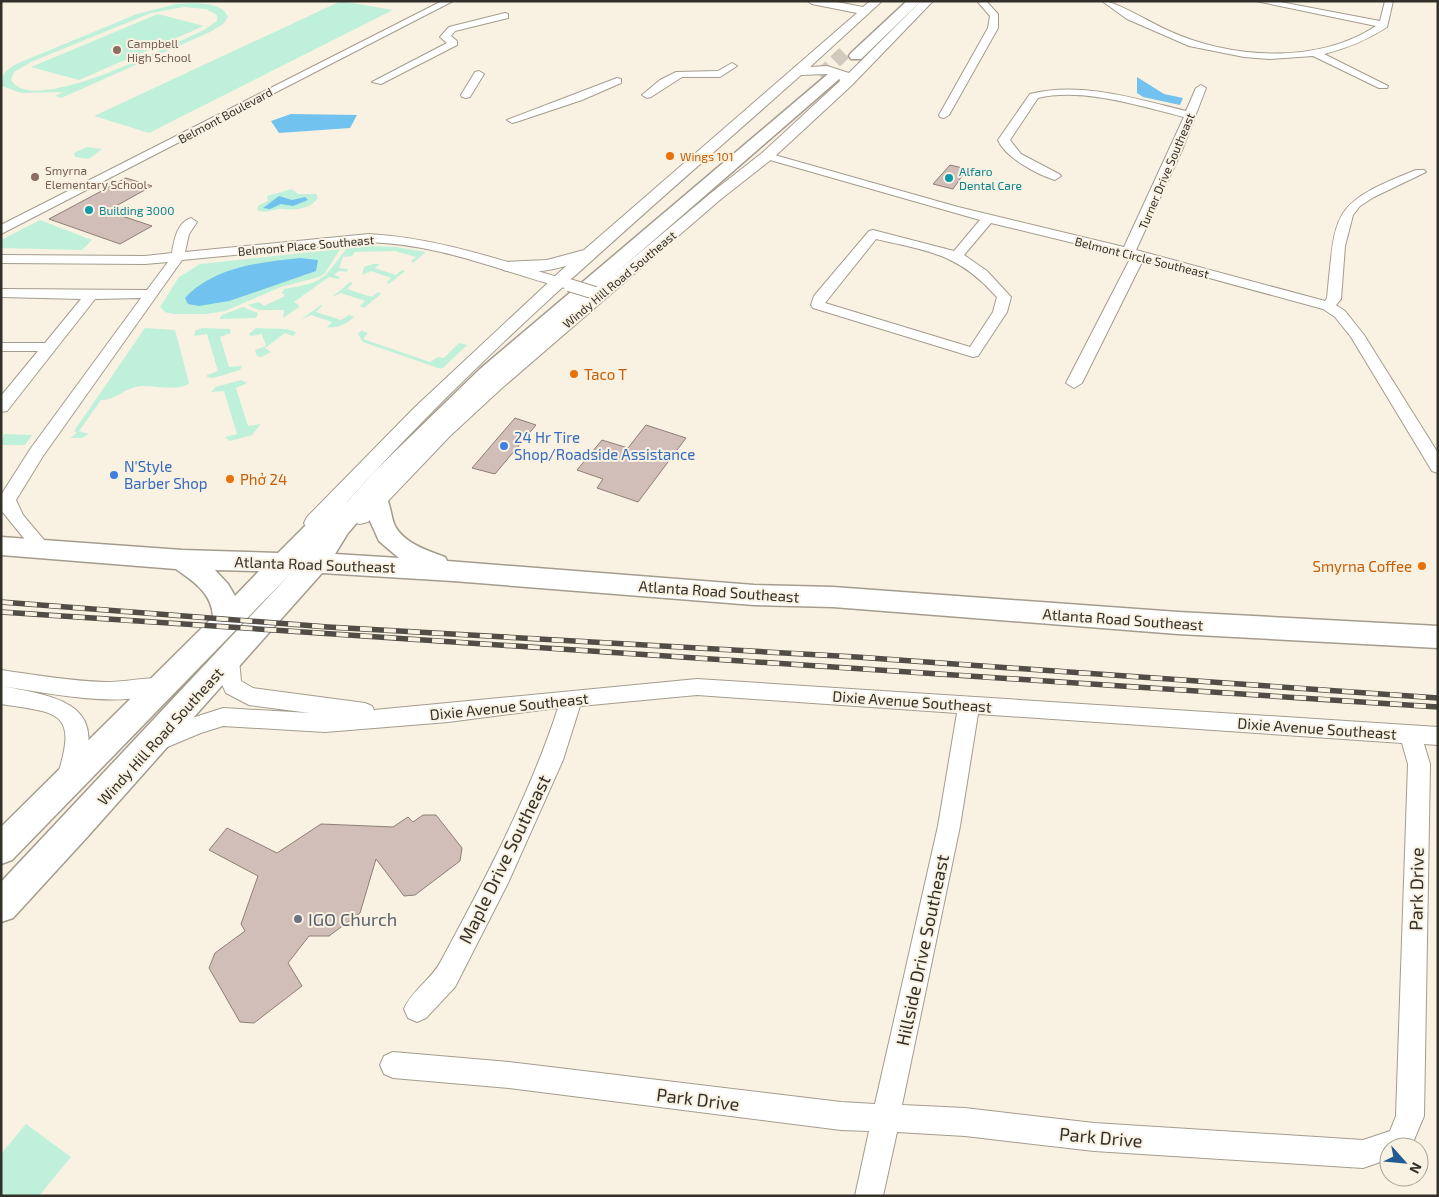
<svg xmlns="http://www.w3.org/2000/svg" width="1439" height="1197" viewBox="0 0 1439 1197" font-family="'Exo 2',sans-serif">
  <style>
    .green { fill: #bff1da; fill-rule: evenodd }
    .water { fill: #71c2ee }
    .building { fill: #d1beb8; stroke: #8f7e78 }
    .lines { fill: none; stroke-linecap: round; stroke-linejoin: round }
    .secondary-tunnel { stroke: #d1cabc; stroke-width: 14; stroke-dasharray: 14 7; stroke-linecap: butt }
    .minor-casing { stroke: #a49c8d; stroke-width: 2 }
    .tertiary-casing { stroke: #a49c8d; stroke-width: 2 }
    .secondary-casing { stroke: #a49c8d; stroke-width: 3 }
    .minor { fill: #fff; fill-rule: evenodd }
    .tertiary { fill: #fff; fill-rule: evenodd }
    .secondary { fill: #fff; fill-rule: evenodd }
    .rail-casing { stroke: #514d46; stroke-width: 5.5 }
    .rail { stroke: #f9f1e1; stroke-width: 4; stroke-dasharray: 12; stroke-linecap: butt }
    .minor-bridge-casing { stroke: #a49c8d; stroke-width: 14; stroke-linecap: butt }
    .minor-bridge { stroke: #fff; stroke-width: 12 }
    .education-dot { fill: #8d6e63; stroke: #f9f1e1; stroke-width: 2 }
    .food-dot { fill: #e8710a; stroke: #f9f1e1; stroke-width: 2 }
    .culture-dot { fill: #0f9aa8; stroke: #f9f1e1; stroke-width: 2 }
    .shop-dot { fill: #3f7fe0; stroke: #f9f1e1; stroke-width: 2 }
    .worship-dot { fill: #6b7280; stroke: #f9f1e1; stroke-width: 2 }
    .labels { text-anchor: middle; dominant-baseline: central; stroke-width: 4; stroke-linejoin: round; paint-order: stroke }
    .far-education-label { font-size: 12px; fill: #785e54; stroke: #f9f1e1; text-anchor: start }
    .far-street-label { font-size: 12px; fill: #33302a; stroke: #f9f1e1 }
    .far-food-label { font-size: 12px; fill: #c56008; stroke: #f9f1e1; text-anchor: start }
    .far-culture-label { font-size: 12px; fill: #0d838f; stroke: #f9f1e1; text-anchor: start }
    .food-label { font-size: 15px; fill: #c56008; stroke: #f9f1e1; text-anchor: start }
    .shop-label { font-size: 15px; fill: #366cbe; stroke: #f9f1e1; text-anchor: start }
    .street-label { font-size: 15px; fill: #33302a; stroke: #f9f1e1 }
    .near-street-label { font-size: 18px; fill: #33302a; stroke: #f9f1e1 }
    .near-worship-label { font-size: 18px; fill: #5b616d; stroke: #f9f1e1; text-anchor: start }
  </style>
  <rect width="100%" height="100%" fill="#f9f1e1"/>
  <path class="green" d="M341,1L393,10L149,133L94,116Z
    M176,4C190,3 222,0 228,17L223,24L210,32L61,98L55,96L63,92L21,93L2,86C1,74 6,70 16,64L137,14ZM184,7L206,9L217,15V21L204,30C174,43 33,118 11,80L14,72L31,62L151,13Z
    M158,14L204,26L79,80L31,67Z
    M87,147L102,149L89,159L75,157L74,153Z
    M292,189L298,194H316L318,198C310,210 293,210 281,209C272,209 267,214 257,210L259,205L268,201L267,196Z
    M40,220L92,240L82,250L1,248V240Z
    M372,246L396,247L426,252L413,263L411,261L416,257L395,251L355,252L352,256L343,257L339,268L348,269L347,272L339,271L334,275L340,277L338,279L329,277L294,302L299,305V307L283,318L284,310H259L248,305L259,302L264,306L285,296L281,292L284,291L283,289C323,283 323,280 346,249Z
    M340,249L325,273L319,277L281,287L225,311L207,314H173L165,312L160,307L179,277L200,264Z
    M373,264H380L375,268L396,275L402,270L405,271L389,284L387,282L391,278L371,271L362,275L364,267Z
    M350,282L353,283L347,289L372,297L378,292L381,294L364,308L360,306L365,301L341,293L332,297Z
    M321,305L322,306L316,312L341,320L349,315L354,317C346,324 337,329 327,327L332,322L311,315L300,320Z
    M243,307L258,313L256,318L219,319L222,315Z
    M145,328L175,330L189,383C178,392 155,385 142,386C125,387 117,400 101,400L79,431L89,434L82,438H70L77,433L74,431Z
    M202,328L230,329L231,333L220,337L229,367L242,366L240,370L213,378L207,377V375L218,371L207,334L194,336L195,331Z
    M256,328L286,329L296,332L293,336L285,333L265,348L271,352L261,357L257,356L255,350L266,346L262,334L251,336L249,334Z
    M362,330L368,333L363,339L430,362L438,357L444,358L459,343L467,345L443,368H438L363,342L358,334Z
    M241,380L247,383L236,388L248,426L261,424L252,435L230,441L225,437L237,434L224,391L211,392L216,387Z
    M4,434L32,435L25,445H1Z
    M26,1124L71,1157L39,1196H1V1154Z"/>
  <path class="water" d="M1137,77L1164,94L1183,98L1180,105L1143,97L1137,93Z
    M291,114L357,115L350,128L279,133L271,121Z
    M279,196L292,200L305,197L308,200L293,206L281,204L270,209L263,208Z
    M300,258L318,260L316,271L229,301L199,306L188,304L185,298C214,267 261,262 300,258Z"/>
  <path class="building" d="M950,165L967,169L953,189L933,184Z
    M126,178L152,186L107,211L152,226L120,244L49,219Z
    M515,418L536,425L495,474L472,468Z
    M646,425L686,438L638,502L597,488L603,479L577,470L602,440L628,448Z
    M423,815H436L462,848L460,861L415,895L404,896L376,859L360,913L329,936H309L288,963L302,986L254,1023L240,1022L209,968L215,953L245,931L241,924L258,876L209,850L227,828L277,853L321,824L393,827L408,817L413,822Z"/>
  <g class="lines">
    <path class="secondary-tunnel" d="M820,76L844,53"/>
    <g class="minor-casing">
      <path id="minor" d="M442,1H453L1,234V225Z
        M977,1H986L998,14V28L949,115L944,118L940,117L939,115L988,28L990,16Z
        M1102,1C1116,1 1151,23 1167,30C1230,59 1316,65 1376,26L1256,1H1275L1380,21L1385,1H1393L1387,27C1367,40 1348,48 1324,54L1388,86L1387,88H1379L1313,56L1269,59L1244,57L1189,46L1127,19Z
        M505,13L508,14V18L455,31L451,36L457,41V45L381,84L372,82L447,43L440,37L449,27Z
        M732,63L737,66L720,77H682L651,97L647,98L642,95L660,80L676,72L718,71Z
        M479,71L484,74L470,97L466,98L462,97L461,95L475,72Z
        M617,78L621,79V83L582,100L516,122L512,123L507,120Z
        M1201,85L1206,88L1183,148L1136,250L1325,301L1327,298C1336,211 1330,204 1416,170H1424L1426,172L1374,197L1360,206L1353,215L1345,246L1341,299L1336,305L1345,311L1364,335L1438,453V473L1432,471L1351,337L1335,317L1323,309L1143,260L1082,383L1074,388L1066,383L1131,257L991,223L964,255L987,271L1011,297L1007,312L978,356L973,357L813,308L811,305L814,296L869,231L873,230L954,251L980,220L763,158V154H771L958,207L1124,247L1184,117C1141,106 1081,87 1038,98L1010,140L1021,154L1059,174L1061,176L1055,180C1037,175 1005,157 998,140L1030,94C1081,81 1137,99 1186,111L1196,88ZM876,239C927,251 957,253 994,294L997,297L993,312L970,347L825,303Z
        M191,218L197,222L189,234L185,252L369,234C440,238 506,262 574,282L576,285L569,289C498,271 445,245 369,242L182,260L43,456L16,500L23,515L50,547L47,552L41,554L35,552L1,510V495L31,448L141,298L95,299L7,411L1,412V396L38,351H1V343H45L81,299L1,297V289L147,290L168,262L145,264L1,263V255L145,256L172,253C174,241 177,222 191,218Z
        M229,652L236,654L239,660L241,681L253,688L365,703L372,706L374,710L697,679L1438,727V745L1424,744L1430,764L1424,1116L1411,1147H1389V1159L1363,1168L1094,1151L965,1136L897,1132L883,1196H855L869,1131L841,1130L509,1088L393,1078L384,1074L380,1065L384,1056L393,1052L509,1062L841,1102L875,1104L938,826L957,713L697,695L580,706L563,760L508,883L455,987L426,1018L417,1022L408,1018L404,1009C412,990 432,979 441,961C485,879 529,797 558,708L448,722L325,732L223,726L201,733L160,750L153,748L149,741L153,734L189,719L223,708L310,713L249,705L226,693C220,681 215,667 222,654ZM978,714L1402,743L1408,764L1396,1116L1390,1131L1363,1140L1094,1123L965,1108L902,1105L960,826Z
        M1,670C36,675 70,681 105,682C121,683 160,675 170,679L173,685L170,691C117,709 55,694 1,686Z
        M1,686C62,697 112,705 77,781L69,784L61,781L58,774C78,710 57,713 1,704Z"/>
    </g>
    <g class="tertiary-casing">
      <path id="tertiary" d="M807,1H832L863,7L870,1H882L810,67L827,66L849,73L921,1H933L852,85L772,159L721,199L502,388L450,436L368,522L360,524L352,522L349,516L436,426L488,380L711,193L762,153L840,81L839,78L827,74L801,75C637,221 467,363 323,529L315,531L307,529L304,523L307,517L415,407L566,266C547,271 523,275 503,270L501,266L503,262L547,260L584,250L857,13L812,4Z"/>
    </g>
    <g class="secondary-casing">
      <path id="secondary" d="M907,1H921L861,59H851L849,56L851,53Z
        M833,73L840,77L838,80L494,379L391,483L382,493C391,499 390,516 395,526C404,543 428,551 445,557L447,561L754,585L833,587L1178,612L1438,626V648L1178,634L833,607L754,605L453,581L322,573L89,835L13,918L1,922V882L292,572L12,860L1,864V827L213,617C212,593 194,582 176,569L1,555V537L182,550L278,553L329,502L338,499L347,502L375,471L480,369L828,74ZM366,512L379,541L399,558L335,554L348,533ZM215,570L259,571L235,596L228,584Z"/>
    </g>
    <use href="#minor" class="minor"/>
    <use href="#tertiary" class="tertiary"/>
    <use href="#secondary" class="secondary"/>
    <g class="rail-casing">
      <path id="rail" d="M1,602L328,627L856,657L1438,698
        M1,612L1438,707"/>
    </g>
    <use href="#rail" class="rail"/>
    <g class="minor-bridge-casing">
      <path id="minor-bridge" d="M569,285L595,293"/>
    </g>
    <use href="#minor-bridge" class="minor-bridge"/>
  </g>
  <g class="education-dot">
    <circle cx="117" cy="50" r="5"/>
    <circle cx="35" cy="177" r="5"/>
  </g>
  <g class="food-dot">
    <circle cx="670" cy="156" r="5"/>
    <circle cx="574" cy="374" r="5"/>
    <circle cx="230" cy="479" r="5"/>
    <circle cx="1422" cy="566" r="5"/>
  </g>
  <g class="culture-dot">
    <circle cx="949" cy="178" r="5"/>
    <circle cx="89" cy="210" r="5"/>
  </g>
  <g class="shop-dot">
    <circle cx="504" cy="446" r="5"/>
    <circle cx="114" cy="475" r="5"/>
  </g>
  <circle class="worship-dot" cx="298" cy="919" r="5"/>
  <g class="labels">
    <g class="far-education-label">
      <text x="127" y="43">Campbell<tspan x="127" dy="14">High School</tspan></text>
      <text x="45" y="170">Smyrna<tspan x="45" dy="14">Elementary School</tspan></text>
    </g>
    <g class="far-street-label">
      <text transform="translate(225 115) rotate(-28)">Belmont Boulevard</text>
      <text transform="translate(1166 171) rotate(-67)">Turner Drive Southeast</text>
      <text transform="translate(306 245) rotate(-5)">Belmont Place Southeast</text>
      <text transform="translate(1142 257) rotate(14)">Belmont Circle Southeast</text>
      <text transform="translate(619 279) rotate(-40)">Windy Hill Road Southeast</text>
    </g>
    <g class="far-food-label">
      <text x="680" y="156">Wings 101</text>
    </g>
    <g class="far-culture-label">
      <text x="959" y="171">Alfaro<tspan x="959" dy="14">Dental Care</tspan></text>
      <text x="99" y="210">Building 3000</text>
    </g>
    <g class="food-label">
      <text x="584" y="374">Taco T</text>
      <text x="240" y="479">Phở 24</text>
      <text x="1412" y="566" text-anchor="end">Smyrna Coffee</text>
    </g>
    <g class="shop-label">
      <text x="514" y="437">24 Hr Tire<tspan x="514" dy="17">Shop/Roadside Assistance</tspan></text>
      <text x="124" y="466">N'Style<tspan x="124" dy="17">Barber Shop</tspan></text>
    </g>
    <g class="street-label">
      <text transform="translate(315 564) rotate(2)">Atlanta Road Southeast</text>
      <text transform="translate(719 591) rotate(4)">Atlanta Road Southeast</text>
      <text transform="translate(1123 619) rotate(4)">Atlanta Road Southeast</text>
      <text transform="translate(912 701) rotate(4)">Dixie Avenue Southeast</text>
      <text transform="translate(509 706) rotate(-6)">Dixie Avenue Southeast</text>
      <text transform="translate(1317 728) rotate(4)">Dixie Avenue Southeast</text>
      <text transform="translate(160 736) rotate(-48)">Windy Hill Road Southeast</text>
    </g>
    <g class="near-street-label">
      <text transform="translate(504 859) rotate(-64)">Maple Drive Southeast</text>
      <text transform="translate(1416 889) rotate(-89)">Park Drive</text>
      <text transform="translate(922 950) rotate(-78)">Hillside Drive Southeast</text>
      <text transform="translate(698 1099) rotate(7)">Park Drive</text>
      <text transform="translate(1101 1137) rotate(5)">Park Drive</text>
    </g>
    <g class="near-worship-label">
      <text x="308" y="919">IGO Church</text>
    </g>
  </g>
  <rect width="1439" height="1197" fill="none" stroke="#33302a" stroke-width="5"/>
  <g transform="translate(1404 1162) rotate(117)"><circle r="24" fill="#f9f1e1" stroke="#aaa498"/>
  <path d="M0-4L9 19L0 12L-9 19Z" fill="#205b92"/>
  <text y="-8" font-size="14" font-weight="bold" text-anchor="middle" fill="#33302a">N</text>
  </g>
</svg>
